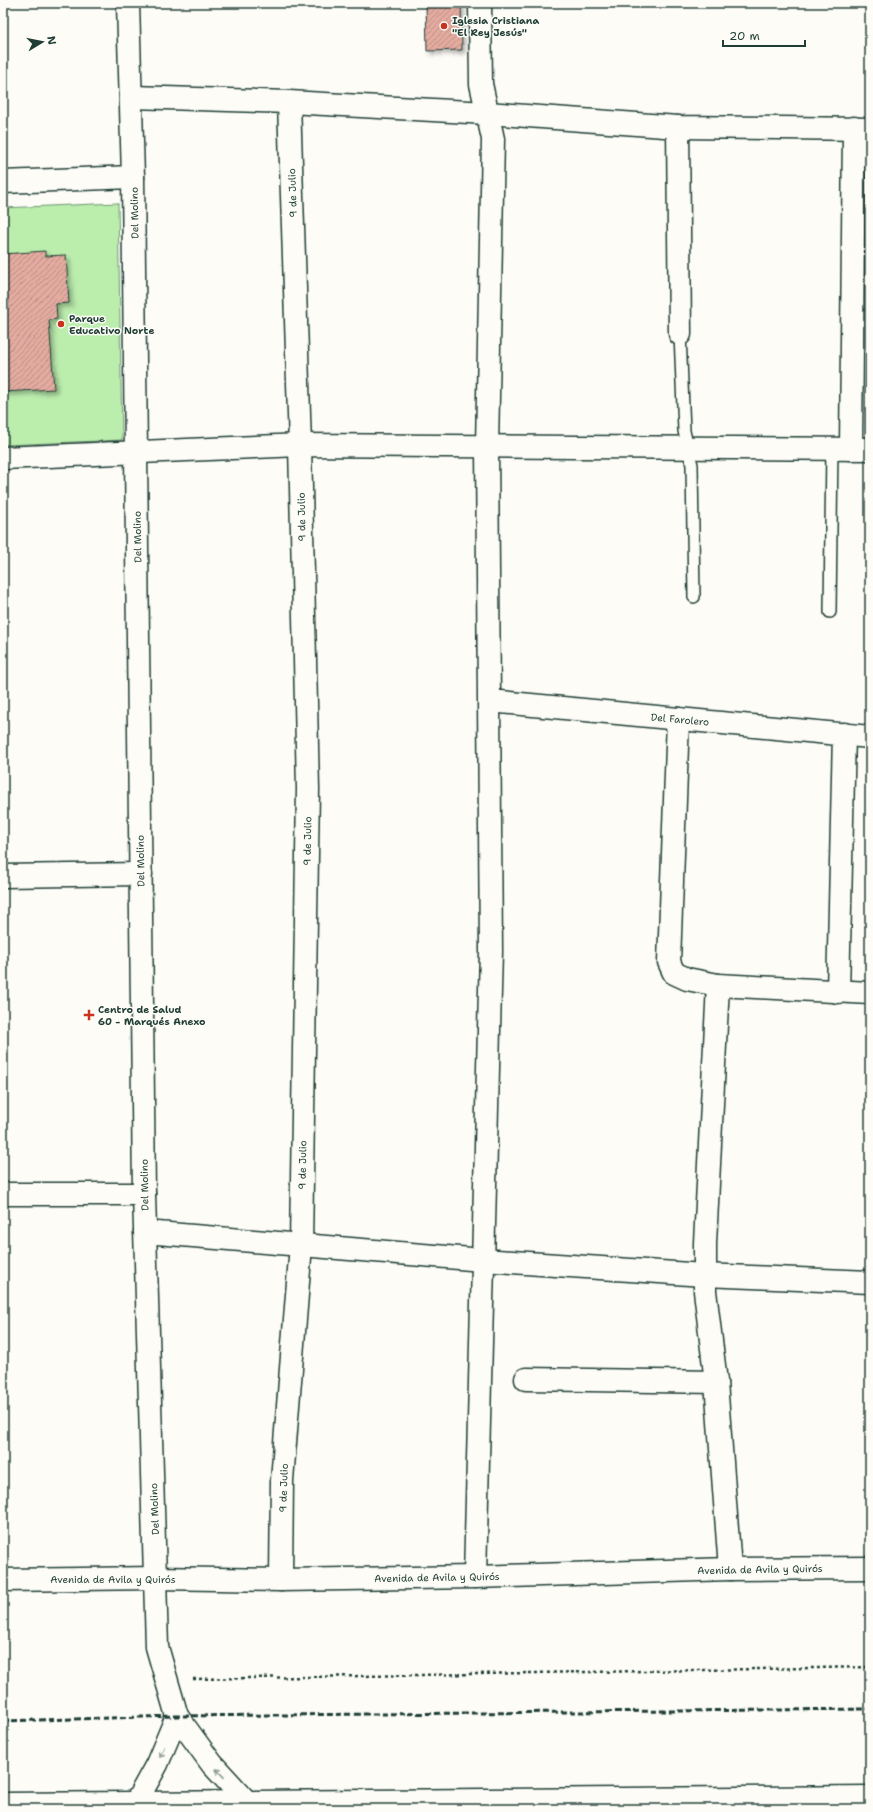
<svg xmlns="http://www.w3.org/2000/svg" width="873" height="1812" font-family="'Shantell Sans',sans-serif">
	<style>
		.green { fill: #bbedad; stroke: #6d9570 }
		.building { fill: url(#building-hatch); stroke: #1f3d34; filter: url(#shadow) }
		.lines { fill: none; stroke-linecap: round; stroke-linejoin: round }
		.lane-casing { stroke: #1f3d34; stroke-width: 14 }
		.street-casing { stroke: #1f3d34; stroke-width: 25 }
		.path { stroke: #1f3d34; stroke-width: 2.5; stroke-dasharray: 3 3; stroke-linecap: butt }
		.lane { stroke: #fdfcf7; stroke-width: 11 }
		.street { stroke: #fdfcf7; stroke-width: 22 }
		.rail { stroke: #1f3d34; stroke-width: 3; stroke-dasharray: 6 3; stroke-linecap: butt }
		.oneway { stroke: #8e9c96 }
		.poi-dot { fill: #c8321e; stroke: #fdfcf7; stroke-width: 1.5 }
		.labels { text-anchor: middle; stroke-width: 3; stroke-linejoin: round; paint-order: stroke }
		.poi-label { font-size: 10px; font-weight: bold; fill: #1f3d34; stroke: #fdfcf7; text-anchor: start }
		.street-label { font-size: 10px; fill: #1f3d34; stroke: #fdfcf7 }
	</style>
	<defs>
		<pattern id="building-hatch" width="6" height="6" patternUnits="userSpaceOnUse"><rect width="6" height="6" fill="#e4aba0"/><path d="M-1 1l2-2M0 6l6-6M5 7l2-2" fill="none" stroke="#b88c83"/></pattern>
		<filter id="shadow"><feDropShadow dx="3.5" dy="3.5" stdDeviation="2" flood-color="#0004"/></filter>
	</defs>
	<rect width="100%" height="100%" fill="#fdfcf7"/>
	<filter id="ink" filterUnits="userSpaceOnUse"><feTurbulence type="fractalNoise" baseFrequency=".025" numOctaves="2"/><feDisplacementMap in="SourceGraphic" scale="8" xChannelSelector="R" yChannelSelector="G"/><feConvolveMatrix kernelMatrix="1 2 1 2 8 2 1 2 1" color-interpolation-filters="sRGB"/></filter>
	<g filter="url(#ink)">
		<polygon class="green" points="118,203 122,440 3,445 3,208"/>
		<g class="building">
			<polygon points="426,3 461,3 462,50 427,51"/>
			<polygon points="45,251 45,256 66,255 69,303 56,304 57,319 49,320 54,389 3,392 3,254"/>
		</g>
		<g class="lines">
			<g class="lane-casing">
				<g id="lane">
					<polyline points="680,334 684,431 692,465 694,597"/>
					<polyline points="830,612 832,447"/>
				</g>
			</g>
			<g class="street-casing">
				<g id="street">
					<polyline points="128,3 133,177 144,1194 157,1647 177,1716 212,1764 246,1801"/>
					<polyline points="132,97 289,102 487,113 678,127 870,129"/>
					<polyline points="678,127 680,334"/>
					<polyline points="3,182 133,177"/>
					<polyline points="851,449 854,128"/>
					<polyline points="3,458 300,445 870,449"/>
					<polyline points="490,701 870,737"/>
					<polyline points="678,719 669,962 674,973 687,979 718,985 870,993"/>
					<polyline points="3,876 141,874"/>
					<polyline points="718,985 705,1243 705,1291 716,1382 730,1569"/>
					<polyline points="838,992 844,734"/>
					<polyline points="3,1194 144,1194"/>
					<polyline points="145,1232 483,1260 704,1275 870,1282"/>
					<polyline points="526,1379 716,1382"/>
					<polyline points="475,1577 491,951 487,447 493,139 481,84 480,3"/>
					<polyline points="3,1580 157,1578 281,1580 475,1577 730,1569 870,1568"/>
					<polyline points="281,1580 282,1480 301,1245 308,789 300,445 289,102"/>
					<polyline points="3,1804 870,1797"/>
					<polyline points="135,1804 157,1764 177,1716"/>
				</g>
			</g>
			<polyline class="path" points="193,1679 870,1667"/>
			<use href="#lane" class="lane"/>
			<use href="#street" class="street"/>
			<polyline class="rail" points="3,1721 177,1716 870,1709"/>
		</g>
		<defs><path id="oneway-shaft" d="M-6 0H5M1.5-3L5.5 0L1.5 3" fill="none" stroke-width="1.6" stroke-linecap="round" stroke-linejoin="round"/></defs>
		<g class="oneway">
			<use href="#oneway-shaft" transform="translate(162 1752) rotate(113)"/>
			<use href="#oneway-shaft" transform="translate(220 1773) rotate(-133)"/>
		</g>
	</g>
	<g class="poi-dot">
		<circle cx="444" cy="26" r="4"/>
		<circle cx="61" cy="324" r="4"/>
		<path d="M87 1009h4v4h4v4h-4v4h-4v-4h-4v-4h4z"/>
	</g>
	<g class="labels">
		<g class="poi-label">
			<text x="452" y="24">Iglesia Cristiana<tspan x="452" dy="12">"El Rey Jesús"</tspan></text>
			<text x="69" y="322">Parque<tspan x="69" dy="12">Educativo Norte</tspan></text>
			<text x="98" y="1013">Centro de Salud<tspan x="98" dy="12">60 - Marqués Anexo</tspan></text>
		</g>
		<g class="street-label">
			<text transform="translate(292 193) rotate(-92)" y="4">9 de Julio</text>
			<text transform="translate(134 213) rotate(-91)" y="4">Del Molino</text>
			<text transform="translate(301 517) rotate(-91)" y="4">9 de Julio</text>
			<text transform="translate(137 537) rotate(-91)" y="4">Del Molino</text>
			<text transform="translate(680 719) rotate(5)" y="4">Del Farolero</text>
			<text transform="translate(307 841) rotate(-89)" y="4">9 de Julio</text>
			<text transform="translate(140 861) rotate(-91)" y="4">Del Molino</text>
			<text transform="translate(302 1165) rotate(-89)" y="4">9 de Julio</text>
			<text transform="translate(144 1185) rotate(-91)" y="4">Del Molino</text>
			<text transform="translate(283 1488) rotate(-88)" y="4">9 de Julio</text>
			<text transform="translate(154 1509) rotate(-92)" y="4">Del Molino</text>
			<text transform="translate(760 1569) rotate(-1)" y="4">Avenida de Avila y Quirós</text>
			<text transform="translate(437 1577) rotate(-1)" y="4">Avenida de Avila y Quirós</text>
			<text x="113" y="1583">Avenida de Avila y Quirós</text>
		</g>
	</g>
	<rect width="873" height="1812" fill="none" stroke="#fdfcf7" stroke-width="16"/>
	<rect x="8" y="8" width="857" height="1796" fill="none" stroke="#1f3d34" stroke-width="1.5" filter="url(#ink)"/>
	<g transform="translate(42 42) rotate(80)" stroke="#fdfcf7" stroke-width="3" paint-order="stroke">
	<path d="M0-3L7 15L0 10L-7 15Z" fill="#1f3d34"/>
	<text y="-6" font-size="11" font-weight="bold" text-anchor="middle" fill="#1f3d34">N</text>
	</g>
	<path d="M723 40v6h82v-6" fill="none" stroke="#1f3d34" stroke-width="2"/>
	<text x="729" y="40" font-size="12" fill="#1f3d34" stroke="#fdfcf7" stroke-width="3" paint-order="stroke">20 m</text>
</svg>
